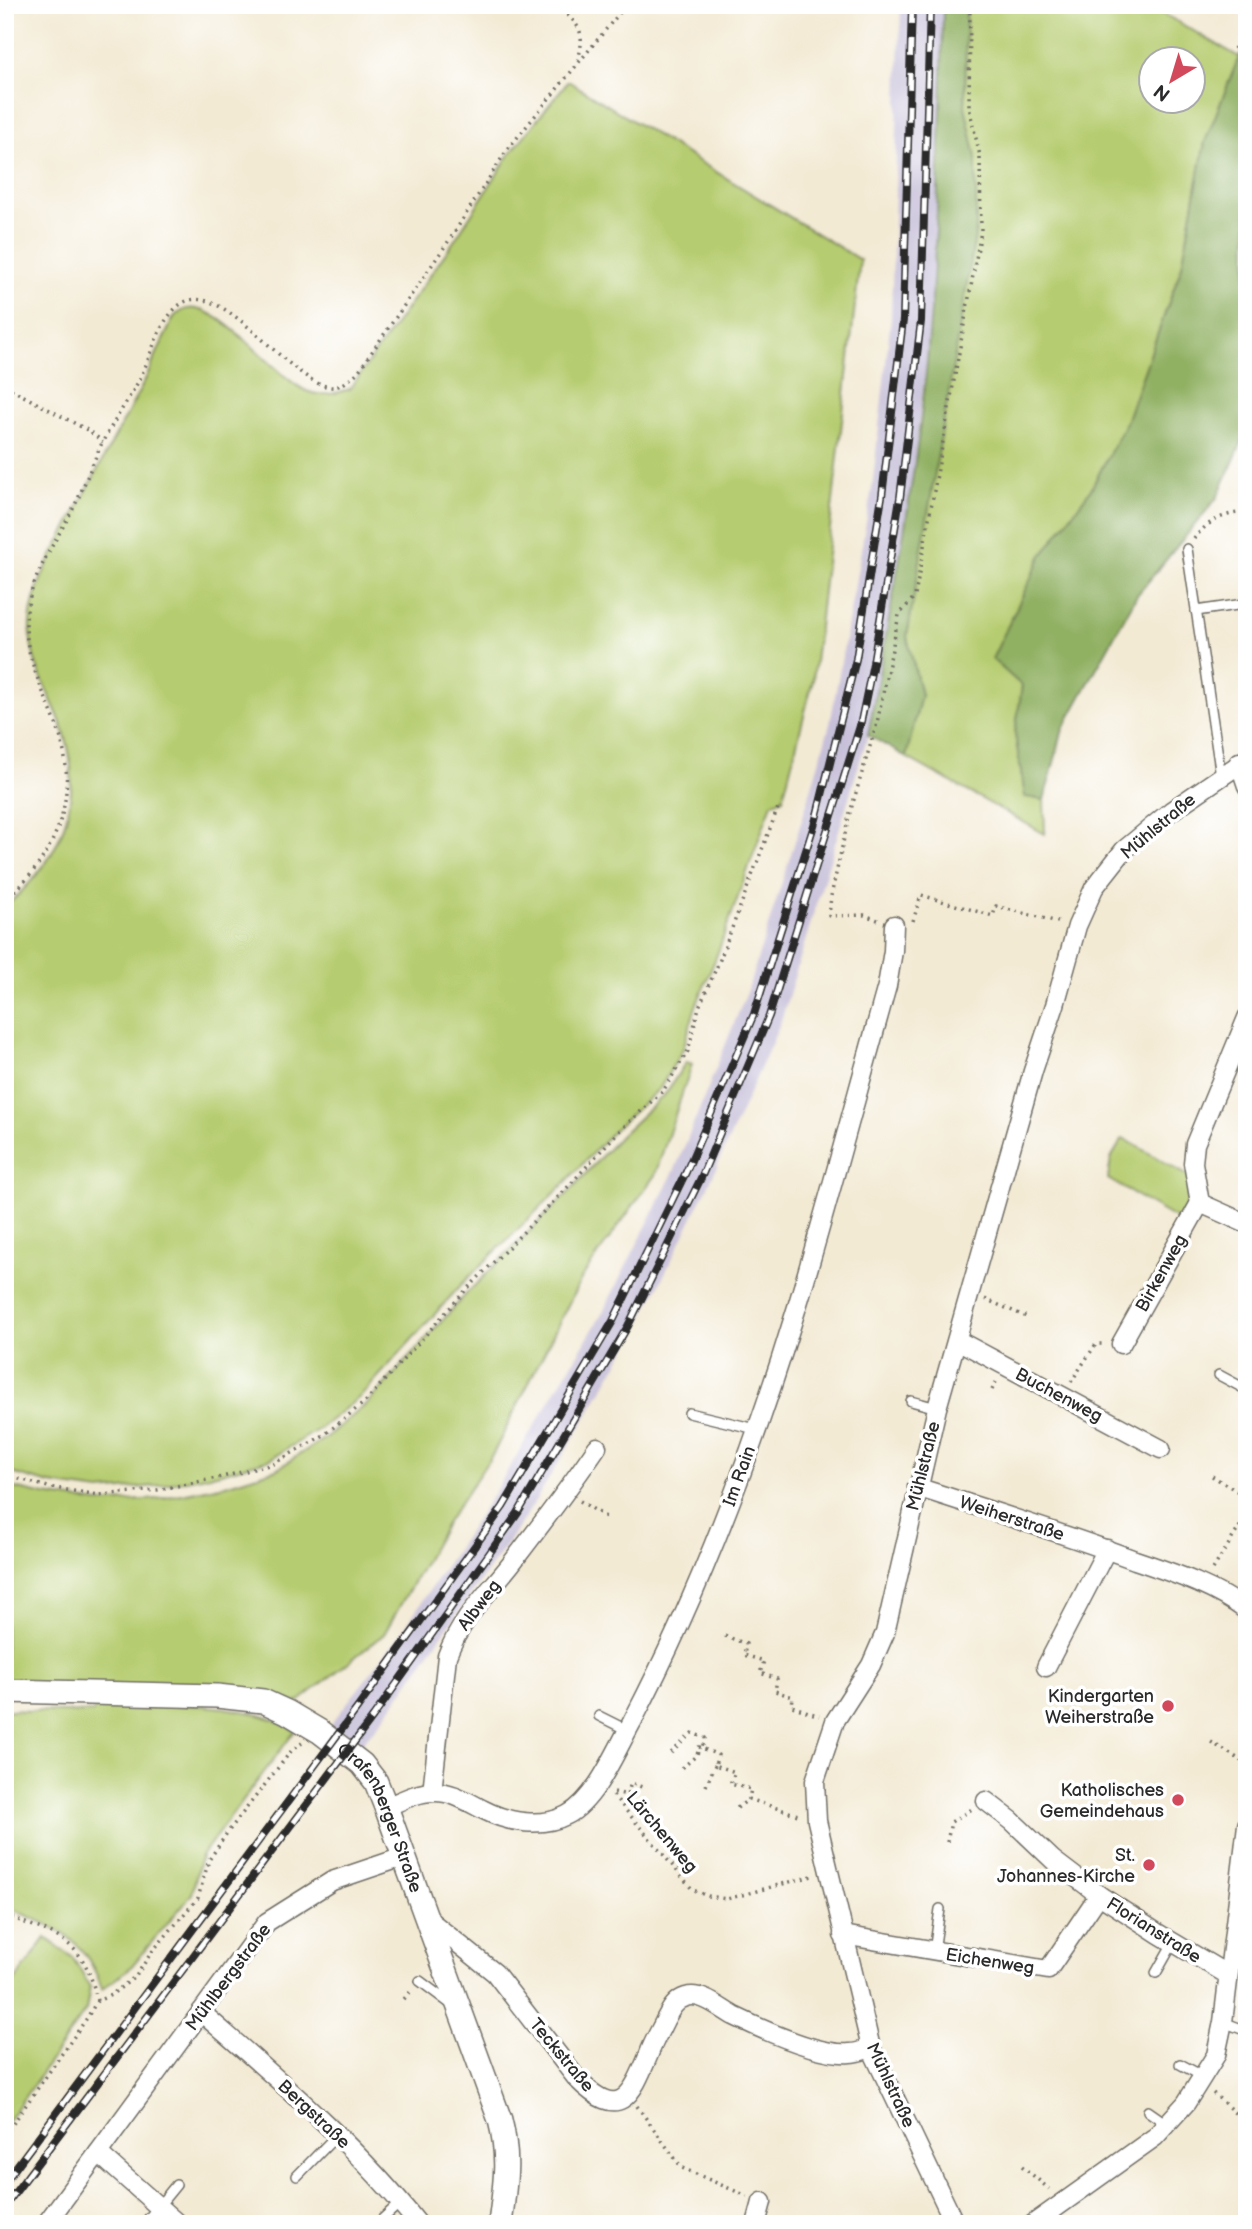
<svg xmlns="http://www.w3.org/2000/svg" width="1252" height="2229" font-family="'Balsamiq Sans',sans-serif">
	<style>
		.industrial { fill: #c7c0d9 }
		.green { fill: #b6cc70; stroke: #707c4e; stroke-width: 2; fill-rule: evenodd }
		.forest { fill: #90b062; stroke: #5e6e46; stroke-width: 2 }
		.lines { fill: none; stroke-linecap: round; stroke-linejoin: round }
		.service-casing { stroke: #716e66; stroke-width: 12 }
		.minor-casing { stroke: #716e66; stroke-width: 21 }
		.tertiary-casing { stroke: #716e66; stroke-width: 26 }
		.path { stroke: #716e66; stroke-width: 3.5; stroke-dasharray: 2 5; stroke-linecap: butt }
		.service { stroke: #fff; stroke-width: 9 }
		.minor { stroke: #fff; stroke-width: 18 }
		.tertiary { stroke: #fff; stroke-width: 23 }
		.rail-casing { stroke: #2b2b2b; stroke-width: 8 }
		.rail { stroke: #fff; stroke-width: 5; stroke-dasharray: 16; stroke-linecap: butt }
		.poi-dot { fill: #d1495b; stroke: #fff; stroke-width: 2.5 }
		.labels { text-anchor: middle; stroke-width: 7; stroke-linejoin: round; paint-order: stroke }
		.street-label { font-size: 18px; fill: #2b2b2b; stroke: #fff }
		.poi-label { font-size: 18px; fill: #2b2b2b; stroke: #fff; text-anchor: end }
	</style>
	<rect width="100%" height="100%" fill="#fff"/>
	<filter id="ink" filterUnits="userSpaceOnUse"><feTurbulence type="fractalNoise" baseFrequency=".0143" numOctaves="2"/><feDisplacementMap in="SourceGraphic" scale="14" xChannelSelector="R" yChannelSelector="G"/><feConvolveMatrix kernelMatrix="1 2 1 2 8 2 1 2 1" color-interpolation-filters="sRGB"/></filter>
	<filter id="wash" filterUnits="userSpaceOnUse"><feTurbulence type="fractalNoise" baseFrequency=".00686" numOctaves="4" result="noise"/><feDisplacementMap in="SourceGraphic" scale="28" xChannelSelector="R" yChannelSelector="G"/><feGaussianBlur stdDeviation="1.57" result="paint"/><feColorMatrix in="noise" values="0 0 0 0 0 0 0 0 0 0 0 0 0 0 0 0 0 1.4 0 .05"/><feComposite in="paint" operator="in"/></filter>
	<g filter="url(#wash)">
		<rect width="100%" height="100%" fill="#f3ead4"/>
		<polygon class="industrial" points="901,5 943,5 938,199 926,363 909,501 868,735 780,1024 710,1182 636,1332 584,1421 526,1516 381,1722 359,1747 330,1725 397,1639 494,1493 602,1314 676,1167 748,989 805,810 830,724 872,489 891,317"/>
		<g class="green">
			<path d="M 966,5 L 1148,5 L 1239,57 L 1205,142 L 1182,266 L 1126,422 L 1091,489 L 1041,557 L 1015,734 L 1025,796 L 1044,800 L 1045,834 L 906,757 L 921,695 L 907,637 L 976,158 L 965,107 ZM 1150,60 L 1192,60 L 1192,102 L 1150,102 Z"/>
			<path d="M 568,81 L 860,260 L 813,680 L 783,798 L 772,803 L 715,960 L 696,1006 L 683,1049 L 660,1088 L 615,1129 L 562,1186 L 461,1285 L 361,1396 L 319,1429 L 270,1459 L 221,1473 L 156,1486 L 100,1491 L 50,1484 L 5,1471 L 5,908 C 22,891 42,872 53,851 C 76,809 77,761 59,718 C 46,687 28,657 30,622 C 33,583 57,548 74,515 C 96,472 119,430 141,388 C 151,369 158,349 168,330 C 170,326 172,319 175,316 C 177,313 181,312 184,310 C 217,296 276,380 309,392 C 323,397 337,393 350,389 L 454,241 L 510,154 Z"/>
			<polygon points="686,1062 692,1064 655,1175 582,1277 494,1452 446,1524 384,1634 297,1703 271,1694 5,1683 5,1486 45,1495 99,1503 158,1499 225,1485 277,1469 325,1438 368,1403 468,1292 569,1192 621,1135 666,1093"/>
			<polygon points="1123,1138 1190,1177 1187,1205 1178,1220 1108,1179 1111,1158"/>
			<path d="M 99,1703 C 155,1705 250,1699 295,1731 L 201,1856 L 192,1894 L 130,1968 L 102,1989 C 84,1934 54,1928 5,1906 L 5,1710 L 92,1713 Z"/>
			<polygon points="46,1938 73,1958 90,1987 86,2010 5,2125 5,1994"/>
		</g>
		<g class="forest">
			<path d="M 943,5 L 966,5 L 965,107 L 976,158 L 976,230 L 907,637 L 921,695 L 906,757 L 868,735 C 890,611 915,487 927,362 C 937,243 942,124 943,5 Z"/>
			<polygon points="1247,44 1247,431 1217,498 1137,595 1063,729 1044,800 1025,797 1015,734 1022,686 992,659 1041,557 1091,489 1126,422 1182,266 1205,142 1239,57"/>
		</g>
	</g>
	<g filter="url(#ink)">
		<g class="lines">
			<g class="service-casing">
				<g id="service">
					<polyline points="1187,549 1221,776"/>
					<polyline points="1196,611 1244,604"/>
					<polyline points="1219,1375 1247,1390"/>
					<polyline points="911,1401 937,1408"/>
					<polyline points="689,1413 756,1429"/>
					<polyline points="599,1716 627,1730"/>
					<polyline points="934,1952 940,1909"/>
					<polyline points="1156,1973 1173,1943"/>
					<polyline points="420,1981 452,2005"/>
					<polyline points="1223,2022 1247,2031"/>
					<polyline points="1180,2064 1204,2077"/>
					<polyline points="1148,2111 1168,2125"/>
					<polyline points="297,2176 338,2134"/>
					<polyline points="144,2224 176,2185"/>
					<polyline points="377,2224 401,2202"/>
				</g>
			</g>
			<g class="minor-casing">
				<g id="minor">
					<polyline points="1239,762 1247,786"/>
					<polyline points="1247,1018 1195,1144 1193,1163 1200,1203 1247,1224"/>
					<polyline points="957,1340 1161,1449"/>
					<polyline points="1121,1344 1200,1203"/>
					<path d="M 917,1487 C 990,1511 1063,1533 1135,1560 C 1173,1573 1214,1586 1247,1611"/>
					<polyline points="1046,1667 1107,1549"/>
					<path d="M 432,1792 L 447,1656 C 460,1620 488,1593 511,1564 C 541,1525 570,1487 597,1447"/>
					<polyline points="986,1801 1012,1821 1053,1860 1099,1895 1159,1934 1228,1975"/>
					<path d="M 386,1807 C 401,1801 417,1792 433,1792 C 452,1791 468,1802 484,1810 C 509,1823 542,1828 567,1815 C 596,1800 617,1749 632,1722 C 701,1590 754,1449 797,1307 C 829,1200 857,1093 887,986 L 893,951 L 894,925"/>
					<path d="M 429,1920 L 495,1973 L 577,2079 C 620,2122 631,2097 649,2054 C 653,2042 660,2031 665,2020 C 670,2011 675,2000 686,1997 C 702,1992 721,2009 734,2016 C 763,2030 819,2056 850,2053 C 857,2053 864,2050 871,2048"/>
					<polyline points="843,1935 1048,1970 1099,1895"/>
					<path d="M 201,2012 C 277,2079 355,2144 418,2224"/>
					<polyline points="48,2221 98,2153"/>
					<polyline points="178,2224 98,2153 267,1922 332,1881 403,1857"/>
					<polyline points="756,2224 762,2202"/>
					<polyline points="955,2224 871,2048 817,1821 815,1781 835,1721 871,1665 885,1633 937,1408 1033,1071 1055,1005 1077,926 1094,888 1124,850 1171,811 1247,759"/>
					<polyline points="1033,2224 1155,2137 1186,2103 1216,2055 1223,2022 1247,1825"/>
				</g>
			</g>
			<g class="tertiary-casing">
				<g id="tertiary">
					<path id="s1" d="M 5,1691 L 217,1696 L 263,1701 L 287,1712 L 319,1731 L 362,1764 L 376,1782 L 386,1807 L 500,2120 C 510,2159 505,2184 500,2224"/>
				</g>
			</g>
			<g class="path">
				<path d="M 557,5 C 579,26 586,29 578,60"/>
				<polyline points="1234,49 1247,27"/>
				<polyline points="5,386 89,431 103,442"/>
				<path d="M 1194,539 C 1207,521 1225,513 1247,512"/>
				<path d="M 5,901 C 60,852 82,791 55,721 C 43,690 26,659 26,625 C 26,583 54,544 73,509 C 84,487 92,463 103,441 C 114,421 127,402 138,382 C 150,360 156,330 173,311 C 215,262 287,384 331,387 C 341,388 350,379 358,372 L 450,239 L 507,150 L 626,5"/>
				<polyline points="878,920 864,915 829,916 831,896 849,816 877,723 899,615 915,596 981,231 980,156 969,107 970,5"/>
				<polyline points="913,921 921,895 993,916 996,906 1058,922"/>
				<polyline points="985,1299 1027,1317"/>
				<polyline points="1071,1382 1096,1344 1105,1344"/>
				<polyline points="992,1390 997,1380"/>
				<polyline points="5,1475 48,1487 99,1495 157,1490 222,1477 273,1464 324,1435 366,1401 466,1290 566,1189 618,1132 663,1091 688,1051 699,1007 719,962 779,805"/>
				<polyline points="1212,1476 1247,1497"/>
				<polyline points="580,1501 609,1519"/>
				<polyline points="1213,1569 1247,1515"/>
				<polyline points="725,1636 746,1644 744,1655 764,1661 760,1673 777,1679 775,1691 793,1697 792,1706 819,1716"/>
				<polyline points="1211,1742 1247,1764"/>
				<polyline points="671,1753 692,1733 705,1738 702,1748 718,1755 715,1765 735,1772 730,1784 751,1789 749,1799 798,1815"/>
				<polyline points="682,1768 697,1755 699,1747 703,1748"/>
				<polyline points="706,1786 715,1765"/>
				<polyline points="614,1792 627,1795 631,1783 642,1787"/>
				<polyline points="613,1795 693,1890 708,1896 727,1899 812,1876"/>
				<polyline points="737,1808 749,1799"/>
				<polyline points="947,1842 951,1822 972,1809"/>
				<path d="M 5,1915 C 57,1936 85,1938 97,2001"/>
				<polyline points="404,1999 412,1990"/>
				<polyline points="1213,2093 1247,2124"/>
				<polyline points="637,2106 682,2168 747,2196"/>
				<polyline points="5,2135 87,2018 97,2001 111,1995 136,1976 151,1953 198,1898 209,1860 227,1833 292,1750 302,1743"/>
				<polyline points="1022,2166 1049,2189"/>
			</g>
			<use href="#service" class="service"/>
			<use href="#minor" class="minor"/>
			<use href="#tertiary" class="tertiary"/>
			<g class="rail-casing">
				<g id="rail">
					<polyline points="5,2182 356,1710 503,1507 613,1321 686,1172 754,1014 816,819 856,659 882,496 903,320 912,5"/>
					<polyline points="5,2206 373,1717 518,1513 628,1326 701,1178 769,1016 860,726 873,663 900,498 921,321 930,5"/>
				</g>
			</g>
			<use href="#rail" class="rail"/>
		</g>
	</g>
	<g class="poi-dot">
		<circle cx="1168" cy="1706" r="7"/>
		<circle cx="1178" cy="1800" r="7"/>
		<circle cx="1149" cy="1865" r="7"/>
	</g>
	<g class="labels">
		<g class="street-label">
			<text transform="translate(1158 826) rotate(-40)" y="6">Mühlstraße</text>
			<text transform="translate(1161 1273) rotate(-61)" y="6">Birkenweg</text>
			<text transform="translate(1059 1395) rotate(28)" y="6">Buchenweg</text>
			<text transform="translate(923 1466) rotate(-76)" y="6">Mühlstraße</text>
			<text transform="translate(739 1476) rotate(-70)" y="6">Im Rain</text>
			<text transform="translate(1012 1518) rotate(18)" y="6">Weiherstraße</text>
			<text transform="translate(479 1605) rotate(-53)" y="6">Albweg</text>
			<text dy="6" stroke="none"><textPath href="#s1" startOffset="432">Grafenberger Straße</textPath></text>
			<text transform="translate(662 1832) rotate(50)" y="6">Lärchenweg</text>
			<text transform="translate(1154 1930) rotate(32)" y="6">Florianstraße</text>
			<text transform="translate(990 1961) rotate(9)" y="6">Eichenweg</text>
			<text transform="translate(228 1977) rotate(-53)" y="6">Mühlbergstraße</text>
			<text transform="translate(562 2055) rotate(50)" y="6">Teckstraße</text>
			<text transform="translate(891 2085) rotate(65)" y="6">Mühlstraße</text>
			<text transform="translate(314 2114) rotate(43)" y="6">Bergstraße</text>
		</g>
		<g class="poi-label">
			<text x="1154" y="1702">Kindergarten<tspan x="1154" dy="21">Weiherstraße</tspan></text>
			<text x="1164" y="1796">Katholisches<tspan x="1164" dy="21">Gemeindehaus</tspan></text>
			<text x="1135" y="1861">St.<tspan x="1135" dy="21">Johannes-Kirche</tspan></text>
		</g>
	</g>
	<rect width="1252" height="2229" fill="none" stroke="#fff" stroke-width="28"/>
	<g transform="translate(1172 80) rotate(218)"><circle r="33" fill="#ffffff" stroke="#aaaaaa" stroke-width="2"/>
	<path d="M0-5L12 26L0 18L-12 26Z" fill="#d1495b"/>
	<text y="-10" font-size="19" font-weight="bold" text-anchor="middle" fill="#2b2b2b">N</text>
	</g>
</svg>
